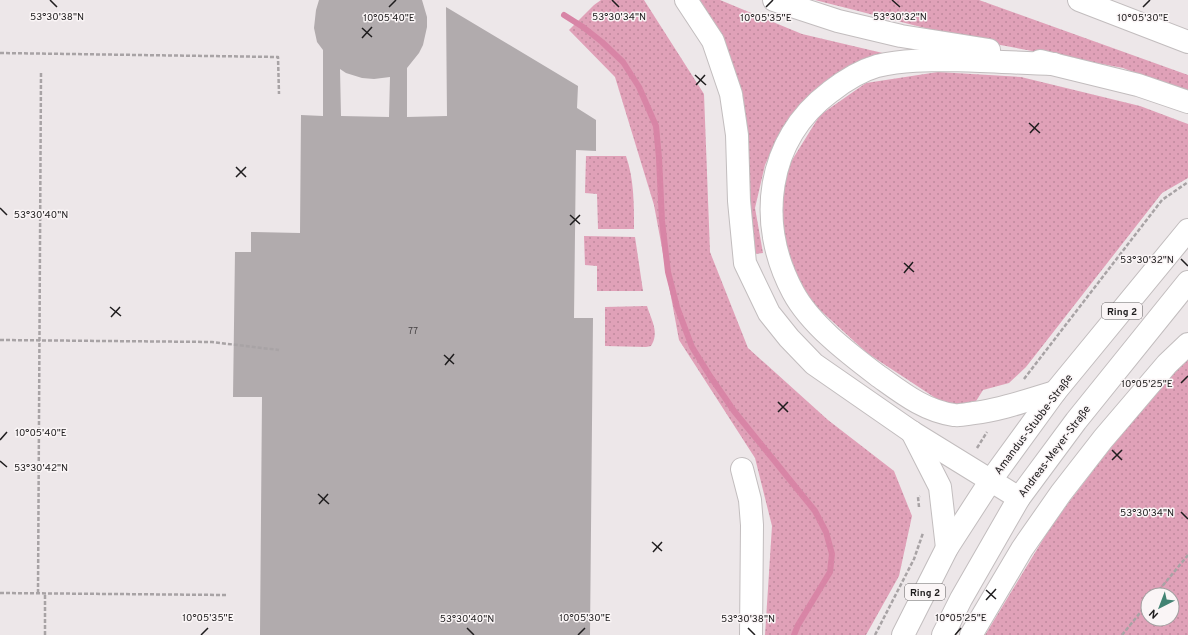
<svg xmlns="http://www.w3.org/2000/svg" width="1188" height="635" font-family="Overpass,sans-serif">
	<style>
		.grass { fill: url(#grass-dots); fill-rule: evenodd }
		.lines { fill: none; stroke-linecap: round; stroke-linejoin: round }
		.stream { stroke: #d885a6; stroke-width: 6 }
		.building { fill: #b1abad; fill-rule: evenodd }
		.minor-casing { stroke: #c2bdbe; stroke-width: 24 }
		.major-casing { stroke: #c2bdbe; stroke-width: 24 }
		.highway-casing { stroke: #c2bdbe; stroke-width: 24 }
		.path { stroke: #a8a3a5; stroke-width: 2.5; stroke-dasharray: 4 2; stroke-linecap: butt }
		.minor { stroke: #fff; stroke-width: 22 }
		.major { stroke: #fff; stroke-width: 22 }
		.highway { stroke: #fff; stroke-width: 22 }
		.ticks { fill: none; stroke: #1f1d1e; stroke-width: 1.5 }
		.labels { text-anchor: middle; stroke-width: 3; stroke-linejoin: round; paint-order: stroke }
		.number-label { font-size: 9px; fill: #444042 }
		.shield { fill: #faf5f6; stroke: #615e5f; stroke-width: 1 }
		.shield-label { font-size: 10px; font-weight: bold; fill: #1f1d1e }
		.street-label { font-size: 11px; fill: #1f1d1e; stroke: #faf5f6 }
		.ticks-label { font-size: 10px; text-anchor: middle; fill: #1f1d1e; stroke: #faf5f6; stroke-width: 3; stroke-linejoin: round; paint-order: stroke }
	</style>
	<defs>
		<pattern id="grass-dots" width="8" height="8" patternUnits="userSpaceOnUse"><rect width="8" height="8" fill="#e0a1b8"/><path d="M2 2h.1M6 6h.1" fill="none" stroke="#c08a9e" stroke-width="1.8" stroke-linecap="round"/></pattern>
	</defs>
	<rect width="100%" height="100%" fill="#ede7e9"/>
	<g class="grass">
		<polygon points="601,0 644,0 704,94 710,252 748,348 828,420 894,471 912,516 899,576 866,635 765,635 772,526 755,458 679,340 654,205 615,77 569,30 594,5"/>
		<polygon points="694,0 720,0 802,34 887,54 804,104 779,134 765,165 755,208 763,253 755,254 744,135"/>
		<polygon points="815,0 979,0 1188,75 1188,94 1123,68 968,39"/>
		<polygon points="938,72 1021,77 1140,106 1188,124 1188,178 1162,193 1026,367 1009,383 983,390 973,406 943,403 867,353 807,298 788,260 778,227 784,173 820,115 866,83"/>
		<path d="M 586,156 L 626,156 C 634,179 634,204 634,229 L 598,229 L 597,194 L 585,193 Z"/>
		<polygon points="584,236 635,237 643,291 597,291 597,266 585,265"/>
		<path d="M 647,306 C 651,319 660,333 651,346 L 646,347 L 605,346 L 605,307 Z"/>
		<path d="M 1188,357 L 1188,635 L 985,635 L 1053,523 L 1105,455 L 1160,386 ZM 1148,595 L 1172,595 L 1172,619 L 1148,619 Z"/>
	</g>
	<g class="lines">
		<polyline class="stream" points="564,15 583,27 602,42 623,62 639,87 656,126 659,158 662,221 668,272 677,307 692,347 710,376 734,411 815,511 826,532 832,554 830,572 798,625 794,635"/>
	</g>
	<path class="building" d="M 319,0 L 422,0 L 427,17 L 427,27 L 423,45 L 419,53 L 407,68 L 407,117 L 447,116 L 446,7 L 578,86 L 577,108 L 596,120 L 596,151 L 576,150 L 574,318 L 593,318 L 590,635 L 260,635 L 262,397 L 233,397 L 235,252 L 251,252 L 251,232 L 300,233 L 301,115 L 323,116 L 323,50 L 317,42 L 314,28 L 316,10 ZM 340,69 L 346,73 L 362,78 L 374,79 L 390,77 L 389,117 L 341,116 Z"/>
	<g class="lines">
		<g class="minor-casing">
			<polyline id="minor" points="742,469 750,500 752,525 751,635"/>
		</g>
		<g class="major-casing">
			<g id="major">
				<polyline points="903,635 947,548 991,480 1055,392 1188,230"/>
				<polyline points="943,635 961,599 1019,498 1076,421 1188,282"/>
			</g>
		</g>
		<g class="highway-casing">
			<g id="highway">
				<polyline points="686,0 713,41 731,94 737,135 739,201 745,263 769,313 789,338 814,364 912,432 1019,498"/>
				<polyline points="774,0 838,21 901,36 989,50"/>
				<polyline points="1079,0 1188,42"/>
				<polyline points="1040,61 1138,85 1188,102"/>
				<path d="M 1054,64 C 1020,63 987,61 954,60 C 928,60 903,60 877,66 C 860,71 844,81 830,92 C 766,140 756,223 793,292 C 810,324 848,353 877,375 C 901,392 924,411 954,415 C 960,416 967,414 974,413 C 1001,410 1028,400 1055,392"/>
				<polyline points="912,432 940,487 947,548"/>
				<polyline points="971,635 1022,549 1061,493 1103,439 1167,364 1188,344"/>
			</g>
		</g>
		<g class="path">
			<polyline points="0,53 278,57 279,94"/>
			<polyline points="0,340 212,342 279,350"/>
			<polyline points="1024,379 1162,200 1188,182"/>
			<polyline points="977,448 987,432"/>
			<polyline points="919,507 918,497 920,496"/>
			<polyline points="0,593 226,595"/>
			<polyline points="38,593 41,72"/>
			<polyline points="1155,595 1188,555"/>
			<polyline points="45,635 45,594"/>
			<polyline points="875,635 914,559 923,533"/>
			<polyline points="1122,635 1148,603"/>
		</g>
		<use href="#minor" class="minor"/>
		<use href="#major" class="major"/>
		<use href="#highway" class="highway"/>
	</g>
	<path class="ticks" d="M 50,0 L 57,7M 612,0 L 619,7M 892,0 L 900,7M 389,7 L 396,0M 766,7 L 773,0M 1143,7 L 1150,0M 362,28 L 372,37M 362,38 L 372,27M 695,75 L 706,85M 696,85 L 705,75M 1029,123 L 1040,133M 1030,133 L 1039,123M 236,167 L 246,177M 236,177 L 246,167M 0,208 L 7,215M 570,215 L 580,224M 570,225 L 580,215M 1181,259 L 1188,266M 904,263 L 914,272M 904,273 L 913,262M 110,307 L 121,316M 111,317 L 120,307M 444,355 L 454,364M 445,365 L 454,354M 1181,383 L 1188,376M 778,402 L 788,412M 778,412 L 788,402M 0,440 L 7,432M 1112,450 L 1122,460M 1112,460 L 1122,450M 0,461 L 7,467M 318,494 L 329,504M 319,504 L 328,494M 1181,512 L 1188,519M 652,542 L 662,551M 653,552 L 662,542M 986,590 L 996,599M 986,600 L 996,589M 467,628 L 474,635M 748,628 L 755,635M 201,635 L 208,628M 578,635 L 585,628M 955,635 L 961,628"/>
	<g class="labels">
		<g class="number-label">
			<text x="413" y="334">77</text>
		</g>
		<g class="shield">
			<rect x="1102" y="303" width="40" height="16" rx="3"/>
			<rect x="905" y="584" width="40" height="16" rx="3"/>
		</g>
		<g class="shield-label">
			<text x="1122" y="315">Ring 2</text>
			<text x="925" y="596">Ring 2</text>
		</g>
		<g class="street-label">
			<text transform="translate(1033 424) rotate(-53)" y="4">Amandus-Stubbe-Straße</text>
			<text transform="translate(1054 451) rotate(-53)" y="4">Andreas-Meyer-Straße</text>
		</g>
	</g>
	<g class="ticks-label">
		<text x="900" y="20">53°30'32"N</text>
		<text x="57" y="20">53°30'38"N</text>
		<text x="619" y="20">53°30'34"N</text>
		<text x="389" y="21">10°05'40"E</text>
		<text x="766" y="21">10°05'35"E</text>
		<text x="1143" y="21">10°05'30"E</text>
		<text x="41" y="218">53°30'40"N</text>
		<text x="1147" y="263">53°30'32"N</text>
		<text x="1147" y="387">10°05'25"E</text>
		<text x="41" y="436">10°05'40"E</text>
		<text x="41" y="471">53°30'42"N</text>
		<text x="1147" y="516">53°30'34"N</text>
		<text x="208" y="621">10°05'35"E</text>
		<text x="585" y="621">10°05'30"E</text>
		<text x="961" y="621">10°05'25"E</text>
		<text x="467" y="622">53°30'40"N</text>
		<text x="748" y="622">53°30'38"N</text>
	</g>
	<g transform="translate(1160 607) rotate(222)"><circle r="19" fill="#faf5f6" stroke="#a29fa0"/>
	<path d="M0-3L7 15L0 10L-7 15Z" fill="#428373"/>
	<text y="-6" font-size="11" font-weight="bold" text-anchor="middle" fill="#1f1d1e">N</text>
	</g>
</svg>
